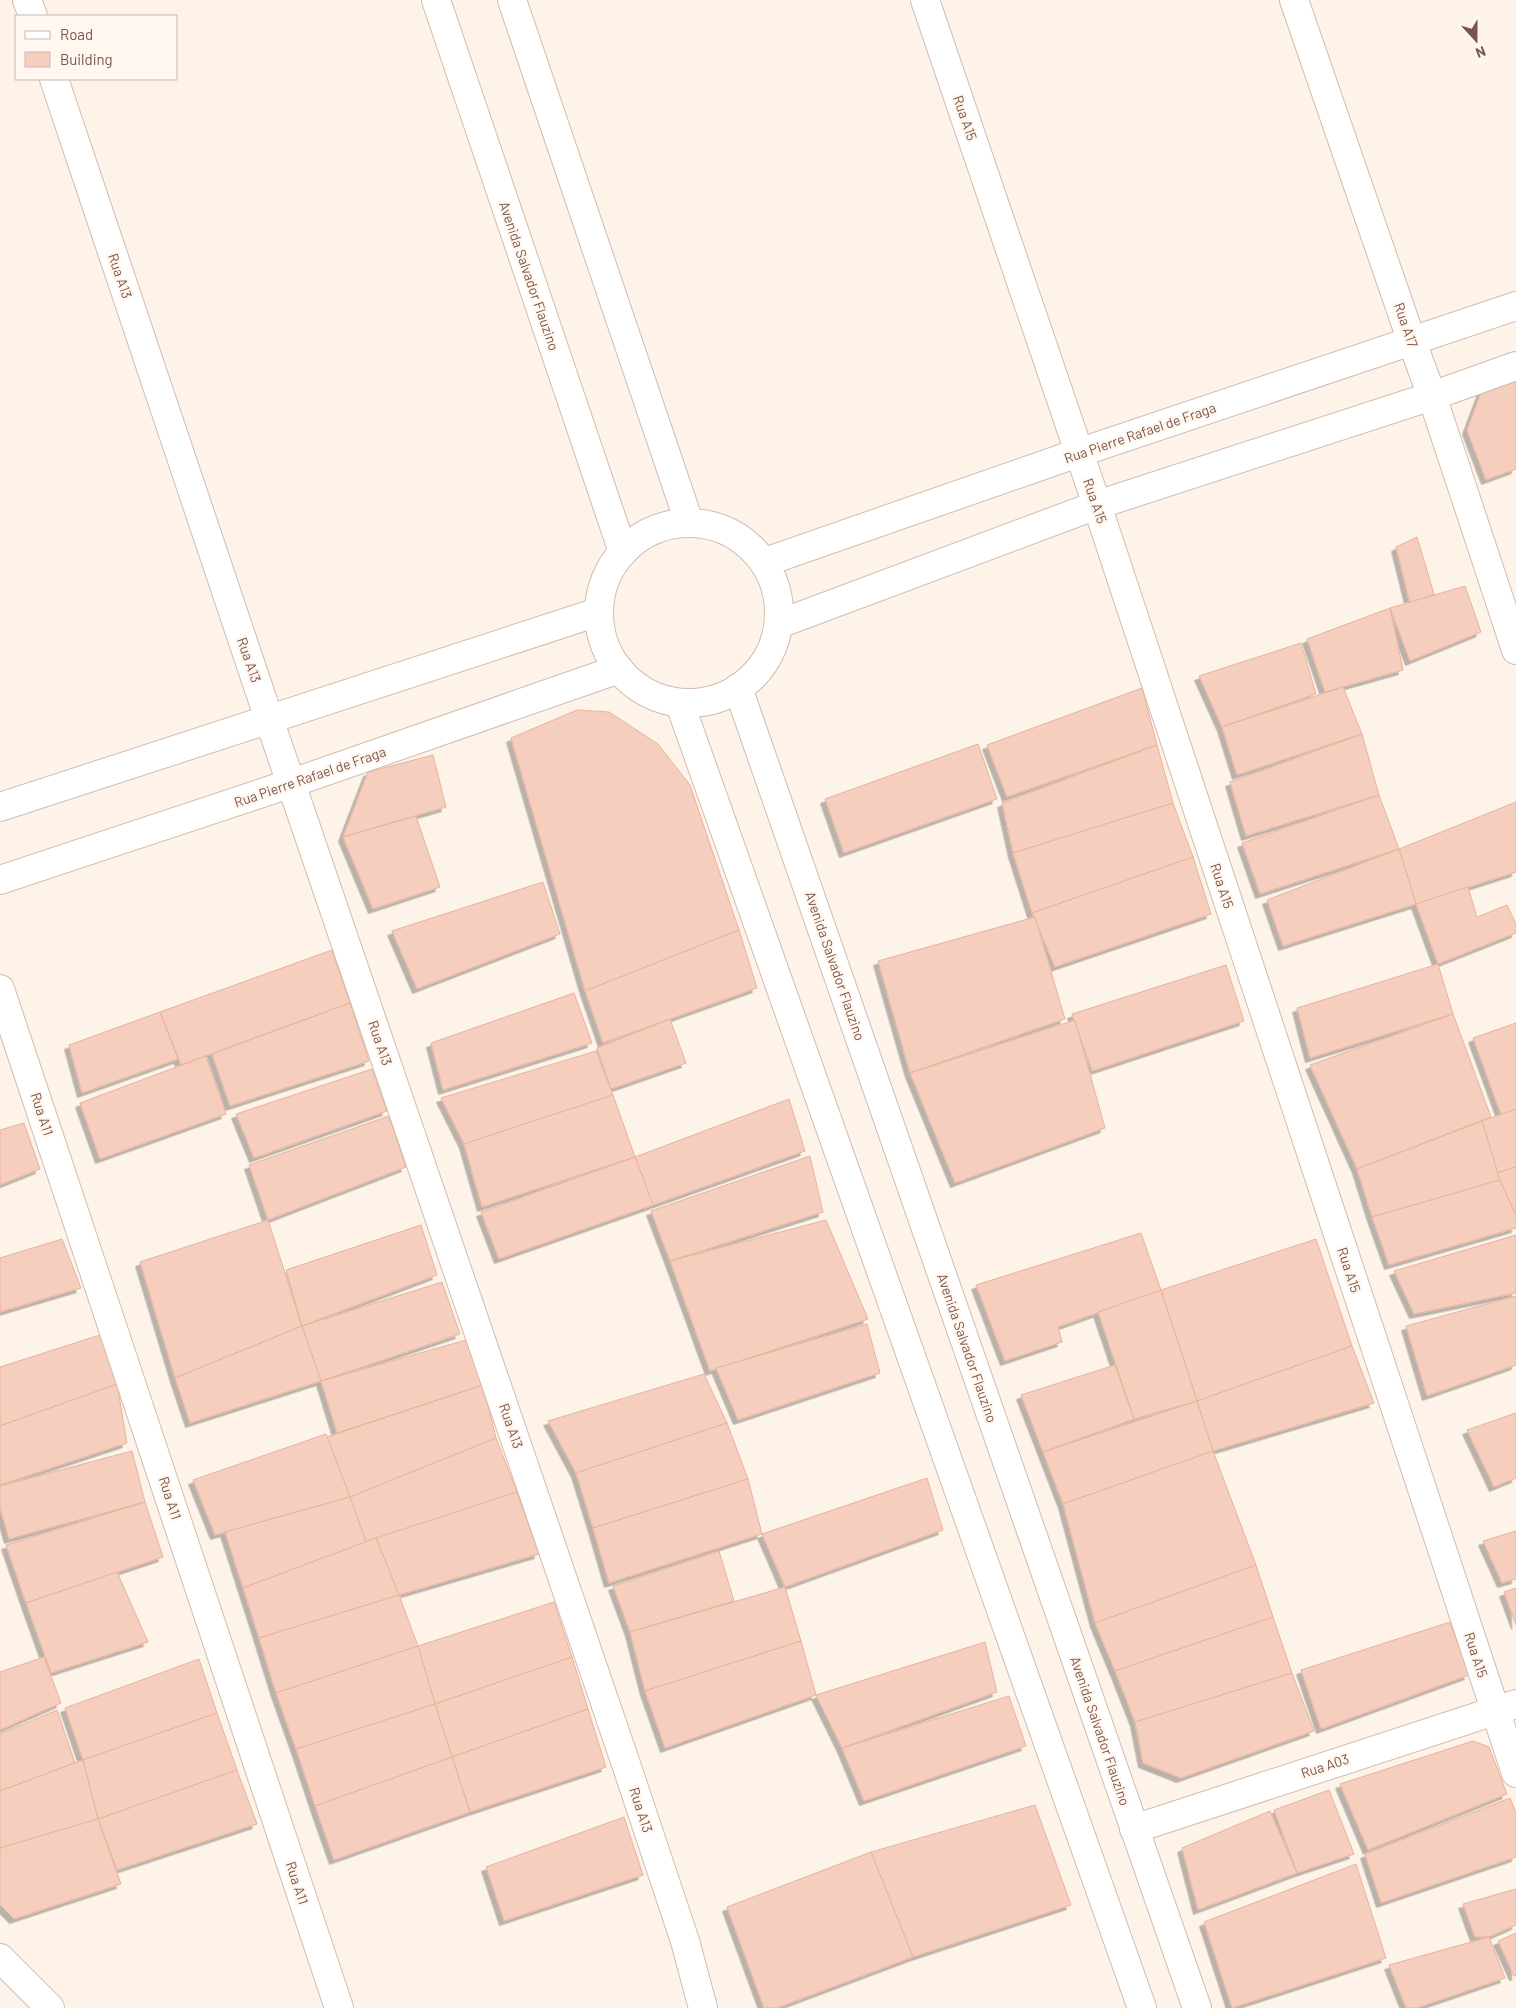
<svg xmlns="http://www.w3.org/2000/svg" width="1516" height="2008" font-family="Barlow,sans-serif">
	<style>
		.building { fill: #f5cebe; stroke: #e8b29d; filter: url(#shadow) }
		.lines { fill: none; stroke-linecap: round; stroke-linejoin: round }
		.minor-casing { stroke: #d3bbaf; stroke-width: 30 }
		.tertiary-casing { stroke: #d3bbaf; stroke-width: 30 }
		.minor { stroke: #fff; stroke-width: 28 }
		.tertiary { stroke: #fff; stroke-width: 28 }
		.labels { text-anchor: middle; stroke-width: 5; stroke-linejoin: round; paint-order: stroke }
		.street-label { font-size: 14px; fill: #7a564a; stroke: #fff7f0 }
	</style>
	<defs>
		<filter id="shadow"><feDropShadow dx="-4.5" dy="4.5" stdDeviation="0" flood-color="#0004"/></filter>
	</defs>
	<rect width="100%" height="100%" fill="#fef3e8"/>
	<g class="building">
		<polygon points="1516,379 1516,469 1486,480 1467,430 1482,390"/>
		<polygon points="1417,537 1434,594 1410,604 1396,547"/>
		<polygon points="1465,586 1481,632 1410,661 1390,608"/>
		<polygon points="1390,608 1403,670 1325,692 1307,639"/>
		<polygon points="1301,643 1316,694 1222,727 1199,676"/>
		<polygon points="1343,687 1362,734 1237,775 1222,727"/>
		<polygon points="1142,688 1157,745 1007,797 987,745"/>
		<polygon points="577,710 609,712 658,744 690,785 739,930 585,991 511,738"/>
		<polygon points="1362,734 1379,795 1246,836 1230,782"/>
		<polygon points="978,744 997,799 844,853 825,799"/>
		<polygon points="1157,745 1173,803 1013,853 1002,803"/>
		<polygon points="433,755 446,807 343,837 368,772"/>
		<polygon points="1379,795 1399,849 1260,894 1242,843"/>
		<polygon points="1516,802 1516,872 1416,904 1399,849"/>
		<polygon points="1173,803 1193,857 1032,913 1013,853"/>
		<polygon points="416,816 440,887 373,909 343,837"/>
		<polygon points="1399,849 1416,904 1283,946 1267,900"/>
		<polygon points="1193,857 1211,914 1055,967 1032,913"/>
		<polygon points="543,882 560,934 417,989 392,931"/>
		<polygon points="1468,887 1477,917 1507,905 1516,924 1516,933 1438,964 1416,904"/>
		<polygon points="1035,917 1065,1019 910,1073 878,961"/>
		<polygon points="739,930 757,988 603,1043 585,991"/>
		<polygon points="332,950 350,1003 181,1065 160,1012"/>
		<polygon points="1438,964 1453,1014 1310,1058 1297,1008"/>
		<polygon points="1226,965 1244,1021 1092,1071 1072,1014"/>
		<polygon points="574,993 592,1043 443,1090 431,1043"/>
		<polygon points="350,1003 369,1061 230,1106 212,1054"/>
		<polygon points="160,1012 178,1059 82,1093 69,1045"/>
		<polygon points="1453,1014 1491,1117 1357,1169 1310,1065"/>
		<polygon points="670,1019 686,1063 611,1089 597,1048"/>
		<polygon points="1075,1020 1105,1128 955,1183 910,1073"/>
		<polygon points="1516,1023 1516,1111 1502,1117 1473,1038"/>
		<polygon points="596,1051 613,1095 464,1144 441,1098"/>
		<polygon points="206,1056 226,1114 100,1159 80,1103"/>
		<polygon points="372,1069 387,1111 254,1158 236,1114"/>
		<polygon points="613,1095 635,1157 482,1207 464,1144"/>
		<polygon points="789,1099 805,1151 653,1205 635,1157"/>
		<polygon points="1516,1109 1516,1167 1497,1173 1482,1121"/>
		<polygon points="389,1116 406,1167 268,1220 249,1165"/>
		<polygon points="1482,1121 1500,1180 1372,1217 1357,1169"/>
		<polygon points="24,1123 40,1169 0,1185 0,1130"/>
		<polygon points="810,1156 823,1212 670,1261 651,1211"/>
		<polygon points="635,1157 653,1205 499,1259 481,1212"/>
		<polygon points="1516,1167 1516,1216 1497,1173"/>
		<polygon points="1500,1180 1516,1216 1516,1228 1389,1265 1372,1217"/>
		<polygon points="268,1220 302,1326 175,1378 140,1262"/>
		<polygon points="826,1220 868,1319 710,1371 670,1261"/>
		<polygon points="421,1225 437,1275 302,1326 286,1270"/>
		<polygon points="1141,1233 1161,1290 1058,1327 1062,1342 1005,1361 976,1285"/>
		<polygon points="1516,1235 1516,1293 1414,1314 1394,1271"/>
		<polygon points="62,1239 81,1288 0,1312 0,1258"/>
		<polygon points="1316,1239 1352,1346 1197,1401 1161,1290"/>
		<polygon points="442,1282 460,1334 321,1381 302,1326"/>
		<polygon points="1161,1290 1197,1401 1134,1419 1098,1312"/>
		<polygon points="1516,1296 1516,1365 1427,1396 1406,1326"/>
		<polygon points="867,1324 880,1373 738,1420 716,1368"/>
		<polygon points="302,1326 321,1381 190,1423 175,1378"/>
		<polygon points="103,1334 117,1384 0,1426 0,1367"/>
		<polygon points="466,1340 483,1385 337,1433 321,1381"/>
		<polygon points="1352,1346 1374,1403 1213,1451 1197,1401"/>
		<polygon points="1115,1365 1134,1419 1043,1452 1021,1395"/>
		<polygon points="704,1374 727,1423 576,1473 548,1421"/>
		<polygon points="117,1384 127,1443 0,1485 0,1426"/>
		<polygon points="483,1385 496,1438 350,1497 327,1437"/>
		<polygon points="1197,1401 1213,1451 1063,1504 1043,1452"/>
		<polygon points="1516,1413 1516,1478 1494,1487 1467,1430"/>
		<polygon points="727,1423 748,1479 593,1528 576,1473"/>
		<polygon points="326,1434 350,1497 215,1535 193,1480"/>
		<polygon points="496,1438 517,1492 366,1542 350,1497"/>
		<polygon points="132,1451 145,1502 9,1539 0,1508 0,1486"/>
		<polygon points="1213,1451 1256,1565 1095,1623 1063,1504"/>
		<polygon points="927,1478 943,1530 785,1587 762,1534"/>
		<polygon points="748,1479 762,1534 609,1583 593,1528"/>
		<polygon points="517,1492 539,1554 399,1595 376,1538"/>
		<polygon points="350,1497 366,1542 243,1588 225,1532"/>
		<polygon points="145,1502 163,1557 26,1603 6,1545"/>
		<polygon points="1516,1531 1516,1579 1502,1583 1483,1541"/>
		<polygon points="376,1538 399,1595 259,1638 243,1588"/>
		<polygon points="719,1551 734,1601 630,1632 613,1586"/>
		<polygon points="1256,1565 1273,1617 1115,1671 1095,1623"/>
		<polygon points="117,1572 148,1642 51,1673 26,1603"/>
		<polygon points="785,1587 801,1641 645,1691 630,1632"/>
		<polygon points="1516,1588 1516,1625 1504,1592"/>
		<polygon points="399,1595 418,1646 276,1693 259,1638"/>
		<polygon points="554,1602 572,1657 435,1704 418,1646"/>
		<polygon points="1273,1617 1292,1673 1135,1722 1115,1671"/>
		<polygon points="1450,1622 1469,1675 1321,1729 1301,1670"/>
		<polygon points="801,1641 816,1695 665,1748 645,1691"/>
		<polygon points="985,1642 997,1692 842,1748 816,1695"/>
		<polygon points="418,1646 435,1704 296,1749 276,1693"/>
		<polygon points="44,1657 61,1703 0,1730 0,1672"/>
		<polygon points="572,1657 588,1709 452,1757 435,1704"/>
		<polygon points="199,1659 217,1713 83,1760 65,1708"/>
		<polygon points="1292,1673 1314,1731 1181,1778 1143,1763 1135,1722"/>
		<polygon points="1009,1696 1026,1746 864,1801 842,1748"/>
		<polygon points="435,1704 452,1757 315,1806 296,1749"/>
		<polygon points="588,1709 606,1767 470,1812 452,1757"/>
		<polygon points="57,1710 75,1763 0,1791 0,1734"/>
		<polygon points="217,1713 237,1770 98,1819 83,1760"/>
		<polygon points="1473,1741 1489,1747 1507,1794 1368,1850 1340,1784"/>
		<polygon points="452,1757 470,1812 334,1860 315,1806"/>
		<polygon points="83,1760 98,1819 0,1848 0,1791"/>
		<polygon points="237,1770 257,1824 117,1870 98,1819"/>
		<polygon points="1329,1790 1354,1854 1297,1873 1274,1810"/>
		<polygon points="1510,1798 1516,1813 1516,1857 1381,1903 1365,1854"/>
		<polygon points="1035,1805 1071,1905 913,1957 871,1852"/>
		<polygon points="1270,1811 1297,1873 1198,1910 1182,1848"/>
		<polygon points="624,1817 643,1875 504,1921 486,1867"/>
		<polygon points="98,1819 121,1884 14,1919 0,1905 0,1848"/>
		<polygon points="871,1852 913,1957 777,2008 764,2008 727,1907"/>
		<polygon points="1356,1864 1386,1958 1232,2008 1204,1922"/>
		<polygon points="1516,1889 1516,1925 1489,1937 1475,1937 1463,1904"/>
		<polygon points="1516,1933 1516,1976 1514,1976 1498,1941"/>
		<polygon points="1489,1937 1505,1978 1417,2008 1406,2008 1389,1965"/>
	</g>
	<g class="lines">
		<g class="minor-casing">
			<g id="minor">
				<polyline points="27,0 33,16"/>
				<polyline points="925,0 1097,505 1516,1773"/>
				<polyline points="1294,0 1412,342 1432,396 1516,650"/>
				<polyline points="54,79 269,719 627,1767 685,1941 703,2008"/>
				<polyline points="0,989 339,2008"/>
				<polyline points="1134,1829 1516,1704"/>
				<polyline points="0,1958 50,2008"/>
			</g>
		</g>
		<g class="tertiary-casing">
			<g id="tertiary">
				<polyline points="436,0 623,552"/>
				<polyline points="512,0 689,522"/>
				<circle cx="689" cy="613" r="90"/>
				<polyline points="765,562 1078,453 1516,306"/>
				<polyline points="779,624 1097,505 1432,396 1516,366"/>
				<polyline points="738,688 1197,2008"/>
				<polyline points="680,704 1142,2008"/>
				<polyline points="0,807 598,612"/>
				<polyline points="0,880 292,783 619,669"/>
			</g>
		</g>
		<use href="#minor" class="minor"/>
		<use href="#tertiary" class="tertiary"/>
	</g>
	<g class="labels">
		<g class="street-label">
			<text transform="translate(965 118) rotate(71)" y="5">Rua A15</text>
			<text transform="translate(120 276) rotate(71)" y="5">Rua A13</text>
			<text transform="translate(529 276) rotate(71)" y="5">Avenida Salvador Flauzino</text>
			<text transform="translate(1406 325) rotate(71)" y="5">Rua A17</text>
			<text transform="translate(1140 433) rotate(-19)" y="5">Rua Pierre Rafael de Fraga</text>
			<text transform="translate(1095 501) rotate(71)" y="5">Rua A15</text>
			<text transform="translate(249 660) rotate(71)" y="5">Rua A13</text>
			<text transform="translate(310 777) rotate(-19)" y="5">Rua Pierre Rafael de Fraga</text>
			<text transform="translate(1222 886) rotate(72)" y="5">Rua A15</text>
			<text transform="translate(835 966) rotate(71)" y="5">Avenida Salvador Flauzino</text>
			<text transform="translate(380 1043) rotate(71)" y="5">Rua A13</text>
			<text transform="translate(42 1114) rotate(72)" y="5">Rua A11</text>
			<text transform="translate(1349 1270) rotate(72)" y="5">Rua A15</text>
			<text transform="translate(967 1348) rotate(71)" y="5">Avenida Salvador Flauzino</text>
			<text transform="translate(511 1426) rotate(71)" y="5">Rua A13</text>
			<text transform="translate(170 1498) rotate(72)" y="5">Rua A11</text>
			<text transform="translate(1476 1655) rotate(72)" y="5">Rua A15</text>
			<text transform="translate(1100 1731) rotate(71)" y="5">Avenida Salvador Flauzino</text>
			<text transform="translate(1325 1766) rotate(-18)" y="5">Rua A03</text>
			<text transform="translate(641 1810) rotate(72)" y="5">Rua A13</text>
			<text transform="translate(297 1883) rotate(72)" y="5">Rua A11</text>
		</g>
	</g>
	<rect x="15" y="15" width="162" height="65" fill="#fff7f0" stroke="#cab7ae"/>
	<rect x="25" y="31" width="25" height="8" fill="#ffffff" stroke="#cab7ae"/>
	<text x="60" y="40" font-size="15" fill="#7a564a">Road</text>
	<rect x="25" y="52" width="25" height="15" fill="#f5cebe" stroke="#cab7ae"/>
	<text x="60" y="65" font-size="15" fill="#7a564a">Building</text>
	<g transform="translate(1476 40) rotate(159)" stroke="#fff7f0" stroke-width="4" paint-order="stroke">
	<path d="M0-4L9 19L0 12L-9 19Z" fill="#7a564a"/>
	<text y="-8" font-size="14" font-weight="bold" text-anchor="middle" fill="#7a564a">N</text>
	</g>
</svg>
